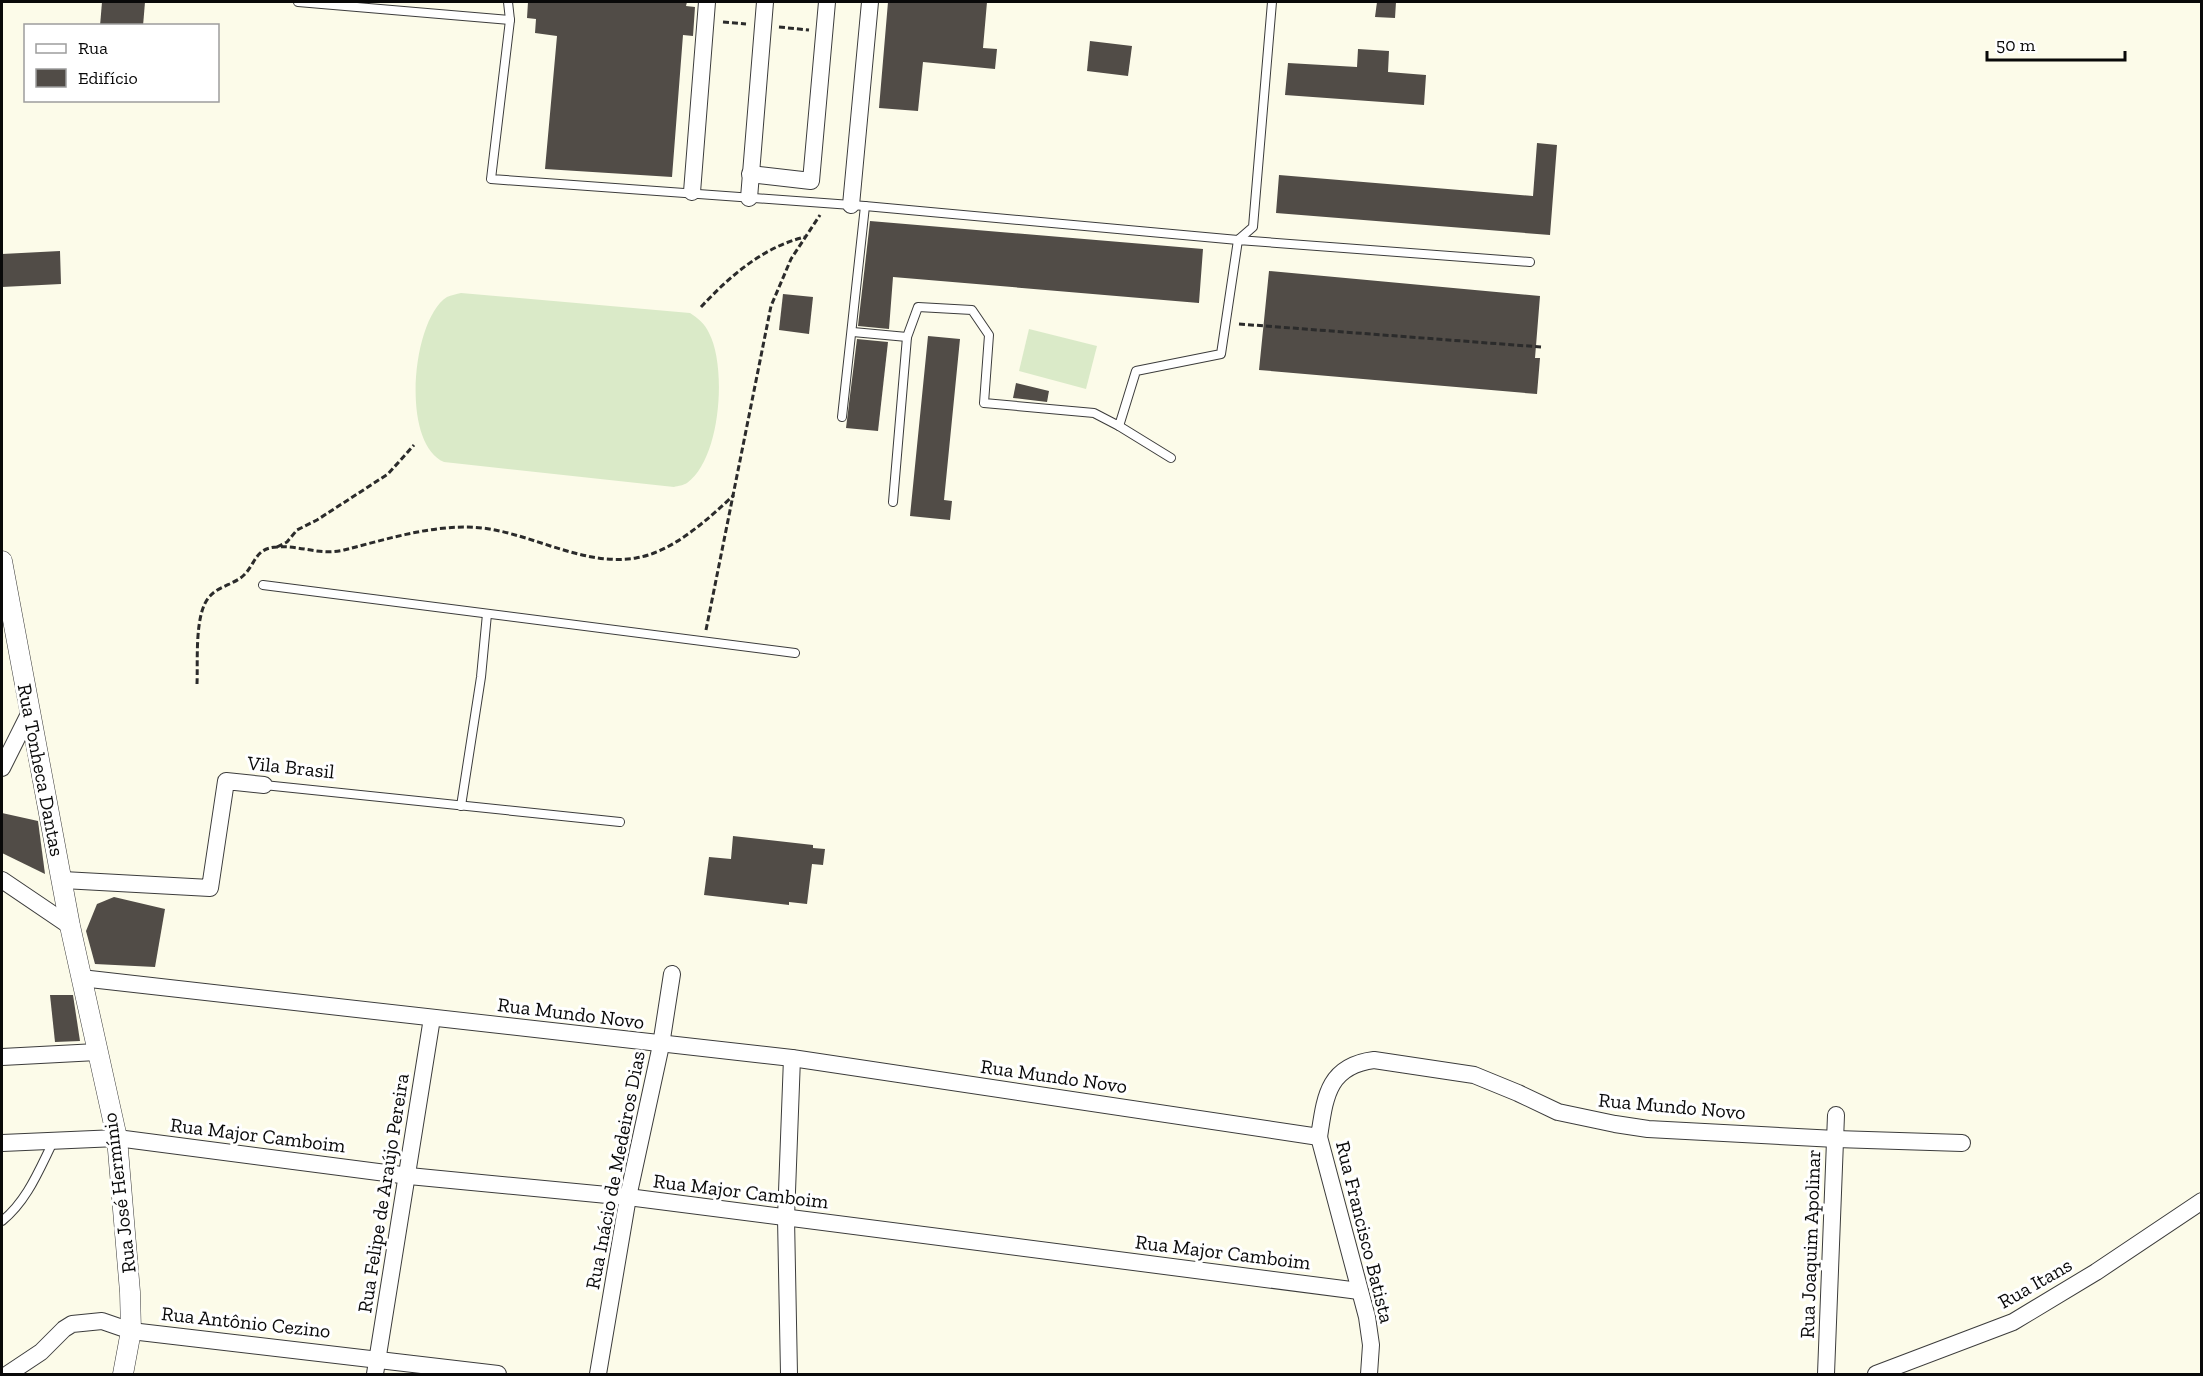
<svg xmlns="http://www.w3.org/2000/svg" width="2203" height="1376" font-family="'Zilla Slab',serif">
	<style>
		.pitch { fill: #daeac8 }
		.building { fill: #514c47 }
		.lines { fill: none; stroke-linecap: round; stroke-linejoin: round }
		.service-casing { stroke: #3c3c3c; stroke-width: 10 }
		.minor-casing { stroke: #3c3c3c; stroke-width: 18 }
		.tertiary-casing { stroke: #3c3c3c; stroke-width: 21 }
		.path { stroke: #2b2b2b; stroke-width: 3; stroke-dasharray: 6 3; stroke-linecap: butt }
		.service { stroke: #fff; stroke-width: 8 }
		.minor { stroke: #fff; stroke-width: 16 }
		.tertiary { stroke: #fff; stroke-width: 20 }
		.labels { text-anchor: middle; stroke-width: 6; stroke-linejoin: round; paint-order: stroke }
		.street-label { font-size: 20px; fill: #090909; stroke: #fff }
	</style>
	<rect width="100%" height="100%" fill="#fcfbe9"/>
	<g class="pitch">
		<path d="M 461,293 L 690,313 C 698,318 705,324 709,333 C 727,367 721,459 687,483 C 684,485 678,486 674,487 L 444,462 C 400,443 412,319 447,297 C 451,295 457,294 461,293 Z"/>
		<polygon points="1029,329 1097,346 1086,389 1019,371"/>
	</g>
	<g class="building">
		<polygon points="102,2 145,2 143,26 100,26"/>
		<polygon points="528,2 687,2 686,6 695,7 693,36 683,35 672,177 545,169 557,36 535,33 536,19 527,18"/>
		<polygon points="888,2 987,2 983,48 997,49 995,69 923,62 918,111 879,108"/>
		<polygon points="1377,2 1396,2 1395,18 1375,17"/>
		<polygon points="1090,41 1132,46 1128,76 1087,71"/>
		<polygon points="1358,49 1389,51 1388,72 1426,75 1424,105 1285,95 1288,63 1357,67"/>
		<polygon points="1537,143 1557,145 1550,235 1276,213 1279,175 1533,196"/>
		<polygon points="870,221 1203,249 1199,303 893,277 889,329 858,326"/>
		<polygon points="60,251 61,284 2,287 2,254"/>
		<polygon points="1269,271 1540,296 1535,358 1540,358 1537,394 1259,370"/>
		<polygon points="783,294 813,297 809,334 779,330"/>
		<polygon points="928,336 960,339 944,500 952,501 950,520 910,516"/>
		<polygon points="857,339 888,342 878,431 846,428"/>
		<polygon points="1016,383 1049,391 1047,402 1013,398"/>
		<polygon points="2,813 38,821 45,874 2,853"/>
		<polygon points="733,836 813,845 813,848 825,849 823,865 812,864 807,904 789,902 789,905 704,895 709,857 731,859"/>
		<polygon points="114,897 165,909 155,967 95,964 86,931 97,904"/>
		<polygon points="50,995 73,995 80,1041 55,1042"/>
	</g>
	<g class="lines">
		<g class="service-casing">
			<g id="service">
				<polyline points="298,2 510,20"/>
				<polyline points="508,2 510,20 491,179 865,206 1238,240 1253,227 1272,2"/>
				<polyline points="853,332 907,337"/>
				<polyline points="842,417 865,206"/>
				<polyline points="1119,426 1171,458"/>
				<polyline points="893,502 907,337 918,307 972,310 989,335 984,403 1094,413 1119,426 1136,371 1221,354 1238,240 1530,262"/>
				<polyline points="263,585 795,653"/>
				<polyline points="264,785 620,822"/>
				<polyline points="461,806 481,677 487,614"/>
				<path d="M 2,1221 C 27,1201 39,1170 53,1142"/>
			</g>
		</g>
		<g class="minor-casing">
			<g id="minor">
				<polyline points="750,174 811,181 827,2"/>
				<polyline points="692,192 707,2"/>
				<polyline points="749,198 765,2"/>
				<polyline points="851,205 870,2"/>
				<polyline points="2,768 30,712"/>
				<polyline points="2,880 70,926"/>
				<polyline points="63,880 210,888 226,781 264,785"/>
				<path d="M 81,978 L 792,1058 L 1319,1137 C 1325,1098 1327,1066 1374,1060 L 1474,1075 L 1518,1093 L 1558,1112 L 1615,1124 L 1648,1129 L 1836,1139 L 1962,1143"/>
				<polyline points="2,1057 97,1052"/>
				<polyline points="1319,1137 1367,1317 1371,1345 1369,1374"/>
				<polyline points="2,1143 117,1138 409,1176 628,1197 1359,1291"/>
				<polyline points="8,1374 41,1352 64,1329 72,1324 102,1321 131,1331 498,1374"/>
				<polyline points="375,1374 432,1018"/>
				<polyline points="598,1374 628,1197 661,1045 672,974"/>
				<polyline points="789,1374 786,1218 792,1058"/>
				<polyline points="1826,1374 1836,1115"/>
				<polyline points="1876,1374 2013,1322 2096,1272 2202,1201"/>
			</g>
		</g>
		<g class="tertiary-casing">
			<polyline id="tertiary" points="2,561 70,926 117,1138 130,1292 131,1331 123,1374"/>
		</g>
		<g class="path">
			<polyline points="723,22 746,24"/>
			<polyline points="779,27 809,30"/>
			<path d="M 701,307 C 730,276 763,247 805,237"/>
			<polyline points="1239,324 1541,347"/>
			<polyline points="277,547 287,542 297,530 317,520 388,474 414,445"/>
			<polyline points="706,630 771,306 791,259 820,215"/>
			<path d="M 197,684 C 198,662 194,612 210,596 C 219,586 235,584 244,575 C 256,563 255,548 277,547 C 300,545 320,556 344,550 C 392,538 445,520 495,530 C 541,539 588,566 636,558 C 673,552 708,519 734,495"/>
		</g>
		<use href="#service" class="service"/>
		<use href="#minor" class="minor"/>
		<use href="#tertiary" class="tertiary"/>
	</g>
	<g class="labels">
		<g class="street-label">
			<text transform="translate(291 767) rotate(6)" y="7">Vila Brasil</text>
			<text transform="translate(41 770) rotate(79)" y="7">Rua Tonheca Dantas</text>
			<text transform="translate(571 1013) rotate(7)" y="7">Rua Mundo Novo</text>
			<text transform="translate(1054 1076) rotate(8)" y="7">Rua Mundo Novo</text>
			<text transform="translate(1672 1106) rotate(5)" y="7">Rua Mundo Novo</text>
			<text transform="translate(258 1135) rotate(7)" y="7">Rua Major Camboim</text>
			<text transform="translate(615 1170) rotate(-79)" y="7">Rua Inácio de Medeiros Dias</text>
			<text transform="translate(741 1191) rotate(7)" y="7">Rua Major Camboim</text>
			<text transform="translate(119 1193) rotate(-97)" y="7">Rua José Hermínio</text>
			<text transform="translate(383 1193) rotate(-81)" y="7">Rua Felipe de Araújo Pereira</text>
			<text transform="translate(1365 1232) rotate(76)" y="7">Rua Francisco Batista</text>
			<text transform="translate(1810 1244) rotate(-88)" y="7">Rua Joaquim Apolinar</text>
			<text transform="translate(1223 1252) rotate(7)" y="7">Rua Major Camboim</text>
			<text transform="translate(2035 1283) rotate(-30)" y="7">Rua Itans</text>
			<text transform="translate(246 1322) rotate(6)" y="7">Rua Antônio Cezino</text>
		</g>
	</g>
	<rect width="2203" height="1376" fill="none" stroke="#090909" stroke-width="6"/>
	<rect x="24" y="24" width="195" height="78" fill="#ffffff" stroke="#9d9d9d" stroke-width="1.5"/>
	<rect x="36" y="44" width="30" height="9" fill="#ffffff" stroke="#9d9d9d" stroke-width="1.5"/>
	<text x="78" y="54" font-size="18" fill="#090909">Rua</text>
	<rect x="36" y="69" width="30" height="18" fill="#514c47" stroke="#9d9d9d" stroke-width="1.5"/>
	<text x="78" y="84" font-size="18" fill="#090909">Edifício</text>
	<path d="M1987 51v9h138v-9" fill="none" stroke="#090909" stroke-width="3"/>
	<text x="1996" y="51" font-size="18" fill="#090909" stroke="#ffffff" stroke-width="4.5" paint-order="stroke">50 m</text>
</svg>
